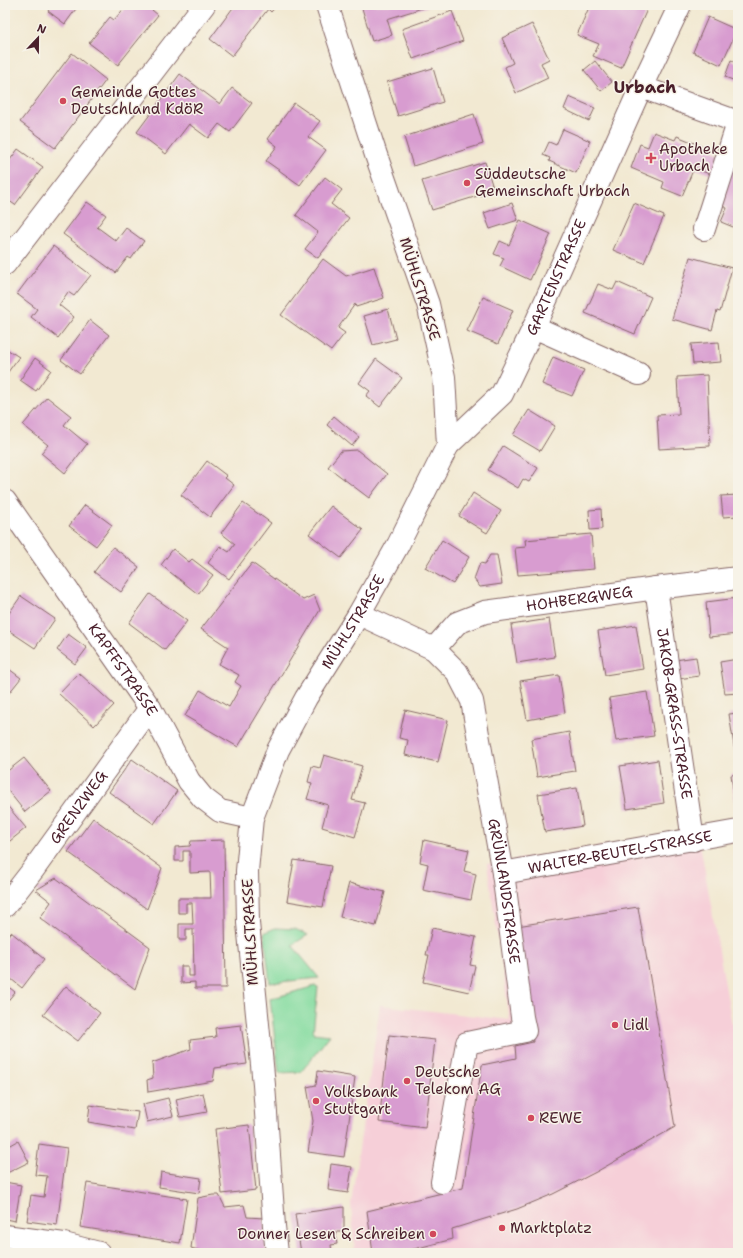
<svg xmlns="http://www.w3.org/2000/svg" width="743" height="1258" font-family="'Shantell Sans',sans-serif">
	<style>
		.built { fill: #f6cfd8 }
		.green { fill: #85dca0; stroke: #687e66 }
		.building { fill: #d89cd0 }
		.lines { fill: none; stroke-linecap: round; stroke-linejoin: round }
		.minor-casing { stroke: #856665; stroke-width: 24 }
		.minor { stroke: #fff; stroke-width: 22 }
		.poi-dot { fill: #d1495b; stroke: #f7f3e8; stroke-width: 1.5 }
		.labels { text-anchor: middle; stroke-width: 3; stroke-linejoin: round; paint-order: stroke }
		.poi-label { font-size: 15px; fill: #4a1f2b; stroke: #f7f3e8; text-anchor: start }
		.street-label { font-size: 15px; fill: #4a1f2b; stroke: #f7f3e8 }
		.quarter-label { font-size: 17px; font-weight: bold; fill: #4a1f2b; stroke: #f7f3e8 }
	</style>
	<rect width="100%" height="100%" fill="#f7f3e8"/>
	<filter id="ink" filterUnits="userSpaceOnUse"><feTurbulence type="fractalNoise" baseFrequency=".025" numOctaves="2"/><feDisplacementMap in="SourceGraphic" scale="8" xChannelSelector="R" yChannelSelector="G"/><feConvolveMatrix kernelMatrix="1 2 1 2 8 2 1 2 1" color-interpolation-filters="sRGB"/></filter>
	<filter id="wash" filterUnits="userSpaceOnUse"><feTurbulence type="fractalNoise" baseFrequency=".012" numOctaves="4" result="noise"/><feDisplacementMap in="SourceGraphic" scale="16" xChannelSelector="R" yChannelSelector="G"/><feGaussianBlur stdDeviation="0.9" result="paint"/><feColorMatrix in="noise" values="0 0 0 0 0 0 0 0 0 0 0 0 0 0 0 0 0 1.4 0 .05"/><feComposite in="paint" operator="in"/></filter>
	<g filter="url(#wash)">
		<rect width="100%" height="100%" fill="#f2e9d2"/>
		<polygon class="built" points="698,832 738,1058 738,1253 355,1253 351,1204 380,1005 510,1020 487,864"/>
		<g class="green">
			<polygon points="275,928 295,929 308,935 292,945 319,978 270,983 264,933"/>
			<polygon points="315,986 318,987 313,1033 330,1035 301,1072 279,1073 270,999"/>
		</g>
		<g id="blocks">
			<g class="building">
				<polygon points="52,5 77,5 78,6 65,24 48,11"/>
				<polygon points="127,5 146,5 158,15 118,65 89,43 110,17 114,20"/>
				<polygon points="235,5 277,5 271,12 268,9 232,56 210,39"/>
				<polygon points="361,5 432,5 387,19 392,35 372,41"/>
				<polygon points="590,5 649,5 621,68 593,56 599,44 577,35"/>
				<polygon points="452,11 463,41 413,59 402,29"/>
				<polygon points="708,17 737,30 721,65 693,52"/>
				<polygon points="532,24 549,59 541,63 548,78 516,93 505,67 513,63 502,38"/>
				<polygon points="72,53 106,80 55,148 20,122"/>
				<polygon points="731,60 738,63 738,82 725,77"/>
				<polygon points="595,61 612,82 601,91 584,70"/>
				<polygon points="433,68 443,102 398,116 387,82"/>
				<polygon points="180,74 220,104 232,88 252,103 230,132 219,124 208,138 189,124 166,154 137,132"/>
				<polygon points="569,97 595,108 589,121 564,109"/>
				<polygon points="294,103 320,121 308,137 326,150 300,185 266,161 277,146 268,139"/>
				<polygon points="474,114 483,144 413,166 404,137"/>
				<polygon points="563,129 590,141 576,173 549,161 550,158 543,155 549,142 556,145"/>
				<polygon points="654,132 675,140 677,136 721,154 712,175 694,168 682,196 662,188 664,182 631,168 640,144 648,147"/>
				<polygon points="18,149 43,167 15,205 5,198 5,163 7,164"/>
				<polygon points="485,162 494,191 432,210 422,181"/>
				<polygon points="731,169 738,171 738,229 721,222 727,208 717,204"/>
				<polygon points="325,177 342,190 331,204 349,218 318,258 305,249 318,232 296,215"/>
				<polygon points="87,202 106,215 97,227 116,241 126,228 144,241 131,259 128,257 116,273 63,234"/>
				<polygon points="512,203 518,220 490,229 484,213"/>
				<polygon points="634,203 664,216 644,263 613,250"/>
				<polygon points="520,220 551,234 530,280 500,266 504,258 494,254 500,241 509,245"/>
				<polygon points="53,246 91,275 74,296 68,292 59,305 74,317 58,338 31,317 37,309 17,294"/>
				<polygon points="690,257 732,268 720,312 717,311 712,330 672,319"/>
				<polygon points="323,259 346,276 374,267 384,298 356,307 355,304 338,328 345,333 331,351 281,315"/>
				<polygon points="617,282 651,297 635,334 585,313 598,284 613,290"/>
				<polygon points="483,297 513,310 498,344 467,331"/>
				<polygon points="388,309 396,339 373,345 364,316"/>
				<polygon points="90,320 109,335 80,374 61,360"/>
				<polygon points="719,342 721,362 693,364 691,344"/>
				<polygon points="5,348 19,357 5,376"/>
				<polygon points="553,357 584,370 572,396 542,384"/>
				<polygon points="35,358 51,370 36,391 20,380"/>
				<polygon points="376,359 402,378 380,407 366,396 370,391 359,383"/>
				<polygon points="707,375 710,446 659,449 657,415 679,414 677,377"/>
				<polygon points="47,397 71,416 64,425 87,444 65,473 41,453 48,445 23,425"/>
				<polygon points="529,410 555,426 540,451 513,435"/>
				<polygon points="334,416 359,437 352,446 327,425"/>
				<polygon points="503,446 538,468 529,482 523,479 518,488 488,470"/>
				<polygon points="357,450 387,474 369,498 328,467 341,451"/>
				<polygon points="207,461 227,476 225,478 234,485 210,517 181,495"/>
				<polygon points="473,493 501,511 487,533 459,516"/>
				<polygon points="738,495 738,516 723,517 721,496"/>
				<polygon points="243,503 271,523 229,579 208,563 220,546 229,552 235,544 221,533"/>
				<polygon points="85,505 112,525 96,546 69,526"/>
				<polygon points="331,506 363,530 341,558 309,534"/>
				<polygon points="601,509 602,529 590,530 589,510"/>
				<polygon points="591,534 594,569 518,575 515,548 526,547 525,540"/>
				<polygon points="442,540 469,557 453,584 425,568"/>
				<polygon points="113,547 139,567 121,592 94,572"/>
				<polygon points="173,549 189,562 192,559 213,575 198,594 161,565"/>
				<polygon points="490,555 497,555 502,584 480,587 474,579 480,563 485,564"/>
				<polygon points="252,563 303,600 314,595 320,610 238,747 185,716 200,690 229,707 241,686 235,682 239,675 219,664 228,647 201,629"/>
				<polygon points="150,594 187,621 165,650 129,623"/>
				<polygon points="21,596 55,619 35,648 5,628 5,619"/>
				<polygon points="738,598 738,634 709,637 706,602"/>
				<polygon points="549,619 555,657 517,663 511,625"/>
				<polygon points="636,625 643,669 605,675 598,631"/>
				<polygon points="68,634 87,648 75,664 57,650"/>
				<polygon points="696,657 699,676 678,679 675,660"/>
				<polygon points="738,659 738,693 725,694 720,662"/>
				<polygon points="5,666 21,678 5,698"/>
				<polygon points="79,673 114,705 94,726 59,694"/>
				<polygon points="559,675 565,713 527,720 520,681"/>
				<polygon points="647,692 654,736 616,741 609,698"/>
				<polygon points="405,710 448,720 438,762 405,755 408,740 399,738"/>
				<polygon points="738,713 738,752 735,752 729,714"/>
				<polygon points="569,732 575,771 537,777 531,739"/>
				<polygon points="324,755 362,766 352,800 365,803 355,837 322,827 328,805 307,799 312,783 308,782 312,766 320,768"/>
				<polygon points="24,758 51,791 25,812 5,787 5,773"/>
				<polygon points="132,759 177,791 154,824 109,792"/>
				<polygon points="658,760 664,803 627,809 620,766"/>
				<polygon points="738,774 738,807 736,807 731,775"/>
				<polygon points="577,788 583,826 545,832 538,794"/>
				<polygon points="5,803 26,828 5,845"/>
				<polygon points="93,818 162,868 147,909 68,852"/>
				<polygon points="224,840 226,988 195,988 195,982 181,983 181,966 188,966 188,976 194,976 193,929 186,929 186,940 179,940 179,924 193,924 192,903 186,903 186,913 178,913 178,898 211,898 210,872 190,873 190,851 183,851 183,861 175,861 175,847 190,846 191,841"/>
				<polygon points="424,840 469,850 464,871 476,874 471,900 423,890 428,864 420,862"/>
				<polygon points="294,860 331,866 323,907 287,901"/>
				<polygon points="56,878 150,947 135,989 40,918 51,902 36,890"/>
				<polygon points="349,883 385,892 376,926 340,917"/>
				<polygon points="638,907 675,1127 596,1172 553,1194 517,1209 452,1229 453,1239 414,1249 391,1253 373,1253 367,1211 463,1188 482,1065 516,1058 515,1046 533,1042 517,926"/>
				<polygon points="432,928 476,937 470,965 475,966 469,992 423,982 429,955 426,955"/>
				<polygon points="11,932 44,959 22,988 5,974 5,939"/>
				<polygon points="5,984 15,992 5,1004"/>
				<polygon points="66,986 100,1013 78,1041 43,1015"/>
				<polygon points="241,1025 247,1064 215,1068 213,1081 148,1092 147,1080 153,1078 152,1063 191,1049 190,1040 216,1037 215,1028"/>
				<polygon points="389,1035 435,1040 425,1128 379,1122"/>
				<polygon points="318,1071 355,1077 344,1157 308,1152 313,1121 307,1087 316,1085"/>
				<polygon points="203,1093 207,1112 180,1117 176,1099"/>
				<polygon points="168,1098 173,1116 147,1122 143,1104"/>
				<polygon points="90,1105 138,1112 135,1130 88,1122"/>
				<polygon points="249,1125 256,1190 222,1194 215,1129"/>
				<polygon points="18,1141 29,1162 5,1174 5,1144 7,1143 9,1146"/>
				<polygon points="39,1144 67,1148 57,1225 27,1221 31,1195 44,1197 47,1176 35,1175"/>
				<polygon points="331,1164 352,1167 348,1193 328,1190"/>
				<polygon points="161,1172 201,1178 199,1193 159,1187"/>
				<polygon points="5,1182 21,1185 15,1221 5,1219"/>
				<polygon points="87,1183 187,1199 180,1243 80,1227"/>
				<polygon points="213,1195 219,1195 225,1207 244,1205 247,1217 264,1218 266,1253 208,1253 191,1248 198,1198"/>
				<polygon points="344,1207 344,1232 335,1232 337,1244 331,1245 332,1253 301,1253 295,1214"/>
			</g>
		</g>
	</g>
	<g filter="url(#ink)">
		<use href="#blocks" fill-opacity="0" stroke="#856665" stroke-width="1"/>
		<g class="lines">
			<g class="minor-casing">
				<g id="minor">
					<polyline points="641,87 738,122"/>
					<polyline points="704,229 738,123"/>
					<polyline points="5,264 204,5"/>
					<polyline points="534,327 639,374"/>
					<path id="s1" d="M 448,445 L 502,394 L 534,327 L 641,87 L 680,5"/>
					<path id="s2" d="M 5,501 L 150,708 L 189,781 L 203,798 L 220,811 L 252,818"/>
					<path id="s3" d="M 656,588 L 693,840"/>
					<path id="s4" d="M 359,614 L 434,649 L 457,672 L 472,701 L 503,873 L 522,1017 L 525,1031 L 467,1043 L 442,1182"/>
					<path id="s5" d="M 434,649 L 457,623 L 485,612 L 656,588 L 738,578"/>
					<path id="s6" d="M 503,873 L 738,831"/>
					<path id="s7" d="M 5,906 L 33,870 L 150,708"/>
					<polyline points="5,1236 64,1244 99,1253"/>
					<path id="s8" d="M 277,1253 L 274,1226 L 264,1085 L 248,923 L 247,871 L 252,818 L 278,750 L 306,698 L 359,614 L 398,545 L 448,445 L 444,377 L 428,304 L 376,155 L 327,5"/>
				</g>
			</g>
			<use href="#minor" class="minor"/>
		</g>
	</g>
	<g class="poi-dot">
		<circle cx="63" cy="101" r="4"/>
		<path d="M649 152h4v4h4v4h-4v4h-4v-4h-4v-4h4z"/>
		<circle cx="467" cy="183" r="4"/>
		<circle cx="615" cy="1025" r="4"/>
		<circle cx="407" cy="1081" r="4"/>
		<circle cx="316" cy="1101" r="4"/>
		<circle cx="531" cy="1118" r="4"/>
		<circle cx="502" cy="1228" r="4"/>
		<circle cx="433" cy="1234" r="4"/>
	</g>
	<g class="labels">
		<g class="poi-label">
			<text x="71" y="97">Gemeinde Gottes<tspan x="71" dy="17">Deutschland KdöR</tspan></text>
			<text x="659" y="154">Apotheke<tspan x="659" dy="17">Urbach</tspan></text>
			<text x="475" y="179">Süddeutsche<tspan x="475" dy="17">Gemeinschaft Urbach</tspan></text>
			<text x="623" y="1030">Lidl</text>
			<text x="415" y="1077">Deutsche<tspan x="415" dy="17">Telekom AG</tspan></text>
			<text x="324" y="1097">Volksbank<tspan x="324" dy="17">Stuttgart</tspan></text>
			<text x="539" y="1123">REWE</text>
			<text x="510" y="1233">Marktplatz</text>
			<text x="425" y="1239" text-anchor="end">Donner Lesen &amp; Schreiben</text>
		</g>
		<g class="street-label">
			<text dy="5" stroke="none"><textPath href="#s1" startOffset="203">GARTENSTRASSE</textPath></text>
			<text transform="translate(420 289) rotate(73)" y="5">MÜHLSTRASSE</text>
			<text dy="5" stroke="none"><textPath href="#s5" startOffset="160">HOHBERGWEG</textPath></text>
			<text dy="5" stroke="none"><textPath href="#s8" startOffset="658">MÜHLSTRASSE</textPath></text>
			<text dy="5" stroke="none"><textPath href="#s2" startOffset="206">KAPFFSTRASSE</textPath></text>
			<text dy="5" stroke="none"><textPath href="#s3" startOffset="127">JAKOB-GRASS-STRASSE</textPath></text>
			<text dy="5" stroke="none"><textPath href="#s7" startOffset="123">GRENZWEG</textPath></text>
			<text dy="5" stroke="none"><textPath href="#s6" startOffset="119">WALTER-BEUTEL-STRASSE</textPath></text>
			<text dy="5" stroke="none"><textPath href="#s4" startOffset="341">GRÜNLANDSTRASSE</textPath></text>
			<text transform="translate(250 932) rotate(-93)" y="5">MÜHLSTRASSE</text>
		</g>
		<g class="quarter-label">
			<text x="645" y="93">Urbach</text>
		</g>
	</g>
	<rect width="743" height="1258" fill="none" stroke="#f7f3e8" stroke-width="20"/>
	<g transform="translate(38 38) rotate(22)" stroke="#f7f3e8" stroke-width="3" paint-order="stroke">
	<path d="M0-3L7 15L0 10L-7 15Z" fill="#4a1f2b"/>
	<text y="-6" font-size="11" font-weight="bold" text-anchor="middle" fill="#4a1f2b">N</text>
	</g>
</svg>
